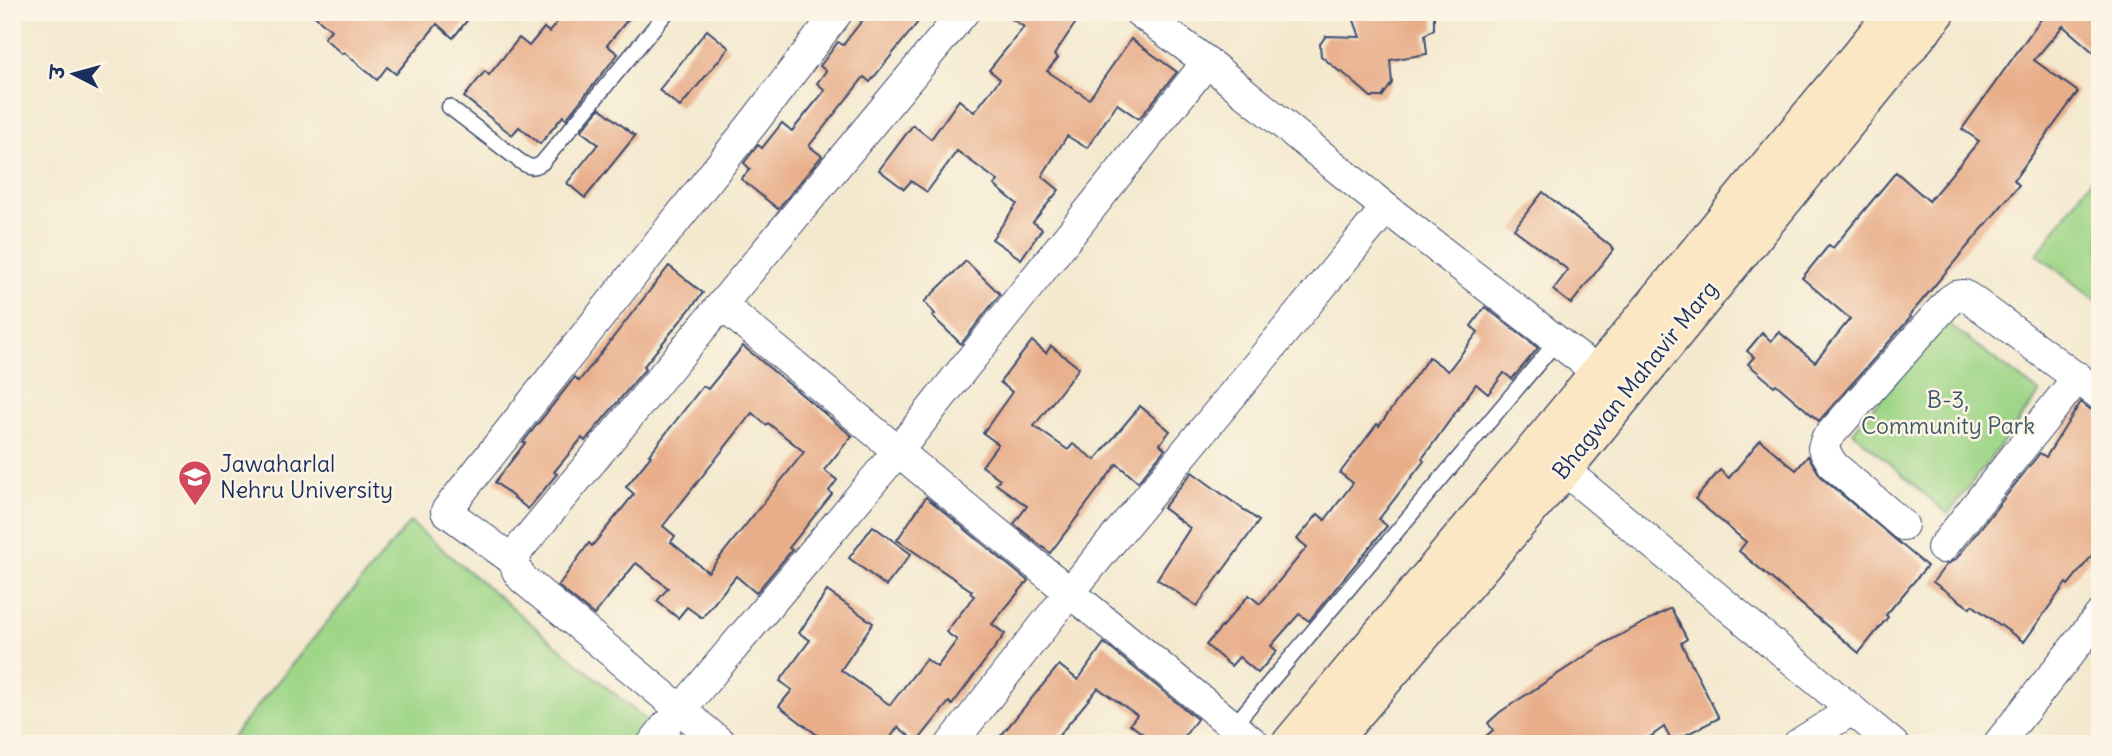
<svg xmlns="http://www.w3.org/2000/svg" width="2112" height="756" font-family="Delius,'Playpen Sans Deva',sans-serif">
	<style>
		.green { fill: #9ed587; stroke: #5c8272; stroke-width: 2 }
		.building { fill: #e8ae8a; fill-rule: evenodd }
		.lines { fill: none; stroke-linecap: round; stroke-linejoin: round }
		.lane-casing { stroke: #3c4b6f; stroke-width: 17 }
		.street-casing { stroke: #3c4b6f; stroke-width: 32 }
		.secondary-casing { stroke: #3c4b6f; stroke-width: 41 }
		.lane { stroke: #fff; stroke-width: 14 }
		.street { stroke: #fff; stroke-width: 30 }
		.secondary { stroke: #fbe7c3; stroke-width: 38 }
		.labels { text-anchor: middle; stroke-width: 5; stroke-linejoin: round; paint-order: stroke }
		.street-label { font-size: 23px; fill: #1b2f5e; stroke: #fcf5e5 }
		.park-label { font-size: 23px; fill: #3c5868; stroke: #fcf5e5 }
		.poi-label { font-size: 23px; fill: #1b2f5e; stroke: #fcf5e5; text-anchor: start }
	</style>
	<rect width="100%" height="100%" fill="#fcf5e5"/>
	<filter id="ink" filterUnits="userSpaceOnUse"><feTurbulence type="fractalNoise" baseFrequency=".0143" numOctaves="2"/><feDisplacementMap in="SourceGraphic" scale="14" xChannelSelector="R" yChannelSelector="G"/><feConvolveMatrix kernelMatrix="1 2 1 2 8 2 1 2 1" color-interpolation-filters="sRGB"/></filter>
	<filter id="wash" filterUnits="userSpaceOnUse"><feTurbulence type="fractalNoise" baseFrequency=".00686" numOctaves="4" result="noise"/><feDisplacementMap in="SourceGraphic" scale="28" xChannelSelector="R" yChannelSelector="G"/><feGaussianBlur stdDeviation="1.57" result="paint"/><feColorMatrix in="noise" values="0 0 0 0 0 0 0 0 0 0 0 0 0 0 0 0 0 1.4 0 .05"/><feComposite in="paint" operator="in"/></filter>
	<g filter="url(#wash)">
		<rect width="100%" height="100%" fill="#f4e9cf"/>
		<g class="green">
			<polygon points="2100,168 2100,304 2037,254"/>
			<polygon points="1944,321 2040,393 1948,514 1853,432"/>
			<polygon points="410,522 648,722 630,744 226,744"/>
		</g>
		<g id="blocks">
			<g class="building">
				<polygon points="310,12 474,12 453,38 437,24 396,74 387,67 377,80 344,52 342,54 324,38 331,30"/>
				<polygon points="565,12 634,12 607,45 618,54 566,119 563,116 540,144 519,127 512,135 464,97 485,71 489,75 519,38 529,46 544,28 549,32"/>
				<polygon points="869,12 926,12 870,82 864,77 809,146 822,156 778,209 741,179 750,169 744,163 758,145 762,148 782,123 792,131 825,90 817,83 826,71 820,66 838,42 843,45"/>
				<polygon points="1001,12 1083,12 1054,55 1058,58 1047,71 1089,99 1131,39 1177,72 1139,119 1117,104 1087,148 1067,136 1042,176 1059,190 1033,222 1042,229 1021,259 992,239 1017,204 994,185 998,181 957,151 927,192 911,181 904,189 879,170 913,125 931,139 959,100 974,112 1000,79 989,70 1024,27"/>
				<polygon points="1351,12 1434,12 1434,29 1425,35 1427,54 1390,60 1392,83 1382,97 1371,97 1341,71 1340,72 1321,56 1320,44 1326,36 1360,37"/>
				<polygon points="2046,12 2100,12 2100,58 2063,26 2034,60 2078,92 2014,180 2019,185 1909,316 1911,317 1819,421 1776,384 1774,386 1748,364 1754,357 1747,351 1762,333 1771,341 1779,332 1815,362 1850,319 1802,278 1829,245 1833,248 1896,172 1929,201 1979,141 1962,129"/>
				<polygon points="707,30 729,48 680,107 659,90"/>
				<polygon points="600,108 635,136 585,198 567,183 598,144 581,131"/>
				<polygon points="1543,192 1614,249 1571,304 1553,290 1568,270 1514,229"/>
				<polygon points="966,261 1000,294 961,344 932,316 935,314 924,302"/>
				<polygon points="669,266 703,293 644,366 646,368 585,441 582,438 554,472 557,474 528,509 495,482 525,443 523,442 544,416 575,377 579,381"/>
				<polygon points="1485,307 1538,348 1512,379 1504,373 1488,394 1476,384 1422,459 1424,461 1379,519 1387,526 1309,621 1299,614 1271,646 1277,651 1258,673 1239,657 1231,666 1206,645 1249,595 1260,604 1307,547 1297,539 1318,514 1325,520 1353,483 1340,473 1377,424 1379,426 1429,357 1448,371 1478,332 1471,326"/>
				<polygon points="1032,341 1046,353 1051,346 1079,368 1034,426 1068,450 1073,444 1095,460 1140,406 1170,431 1160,444 1165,449 1138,482 1117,464 1050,553 1014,524 1027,506 996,484 1000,479 982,466 998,444 983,433 1012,392 1000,382"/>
				<path d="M 743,346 L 852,436 L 824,470 L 837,480 L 829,491 L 832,494 L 789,548 L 792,550 L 756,593 L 736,576 L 702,618 L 687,607 L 678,618 L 657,601 L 668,588 L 636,563 L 594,615 L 558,586 L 589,543 L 592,546 L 634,494 L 626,487 L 651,456 L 649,455 L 674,423 L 703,386 L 708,389 ZM 752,413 L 766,425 L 768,423 L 804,452 L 708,572 L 671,542 L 675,536 L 663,526 Z"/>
				<polygon points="2081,402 2090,409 2100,412 2100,546 2068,585 2066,583 2024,642 1972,605 1970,608 1933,582 1946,565 1956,559 2040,453 2046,457"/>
				<polygon points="1760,440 1796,470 1808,456 1822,478 1927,566 1886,615 1888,617 1859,653 1739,551 1746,542 1695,499 1720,470 1729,478"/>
				<polygon points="1192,472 1259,521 1197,606 1157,579 1190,528 1163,508"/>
				<polygon points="926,497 1028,581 992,624 1005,634 952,705 949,702 917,742 898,727 886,744 829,744 779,706 792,690 780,681 810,640 799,633 827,591 873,623 841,670 890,705 926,659 937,667 957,640 946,632 974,596 970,593 972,591 897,540"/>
				<polygon points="873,526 911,554 886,586 849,558"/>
				<polygon points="1671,608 1687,639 1681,643 1719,718 1672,742 1664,727 1640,744 1477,744 1493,730 1488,723 1500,712 1605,643"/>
				<polygon points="1104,643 1197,719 1179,744 1156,744 1130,724 1137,715 1098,688 1052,744 994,744 1059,665 1078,680"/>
			</g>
		</g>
	</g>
	<g filter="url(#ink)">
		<use href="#blocks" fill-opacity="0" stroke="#3c4b6f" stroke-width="2"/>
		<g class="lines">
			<g class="lane-casing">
				<g id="lane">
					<path d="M 449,107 L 521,162 C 529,167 533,169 542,163 L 667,12"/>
					<polyline points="1218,744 1557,341"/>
				</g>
			</g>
			<g class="street-casing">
				<g id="street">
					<polyline points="1139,12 1207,62 1386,208 1557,341 1599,373 1617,382"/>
					<polyline points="722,305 946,491 1255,744"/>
					<polyline points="1544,458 1563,469 1893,744"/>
					<polyline points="1903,525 1833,465 1823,448 1826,439 1950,300 1956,296 1964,295 1972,300 2100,395"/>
					<polyline points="1942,548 2078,377"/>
					<polyline points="514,561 519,549 964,12"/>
					<polyline points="680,711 898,451 1207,62"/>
					<polyline points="652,744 666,726"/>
					<polyline points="722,744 523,579 517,571 514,561 446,511 754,122 838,12"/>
					<polyline points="951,744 1070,592 1386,208"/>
					<polyline points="1798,744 1852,710"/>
					<polyline points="1998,744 2100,615"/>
				</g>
			</g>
			<g class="secondary-casing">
				<g id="secondary">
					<polyline points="1291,744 1534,452 1896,12"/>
					<polyline points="1328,744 1563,469 1936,12"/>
				</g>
			</g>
			<use href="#lane" class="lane"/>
			<use href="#street" class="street"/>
			<use href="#secondary" class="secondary"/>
		</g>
	</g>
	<defs>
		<g id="university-pin" transform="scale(1.75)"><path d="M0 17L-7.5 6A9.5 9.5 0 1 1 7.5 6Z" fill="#d1495b" stroke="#fcf5e5"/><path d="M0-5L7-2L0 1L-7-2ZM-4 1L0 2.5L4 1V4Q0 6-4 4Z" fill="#fff"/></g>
	</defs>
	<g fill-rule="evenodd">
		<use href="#university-pin" x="195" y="477"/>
	</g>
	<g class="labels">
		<g class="street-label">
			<text transform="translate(1635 380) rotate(-51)" y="8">Bhagwan Mahavir Marg</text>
		</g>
		<g class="park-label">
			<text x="1948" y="408">B-3,<tspan x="1948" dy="26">Community Park</tspan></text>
		</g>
		<g class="poi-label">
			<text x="220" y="472">Jawaharlal<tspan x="220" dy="26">Nehru University</tspan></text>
		</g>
	</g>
	<rect width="2112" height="756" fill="none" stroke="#fcf5e5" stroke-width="42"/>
	<g transform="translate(74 74) rotate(276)" stroke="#fcf5e5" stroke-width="5" paint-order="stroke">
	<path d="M0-5L12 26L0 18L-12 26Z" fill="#1b2f5e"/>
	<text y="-10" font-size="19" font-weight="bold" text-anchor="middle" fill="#1b2f5e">उ</text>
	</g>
</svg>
